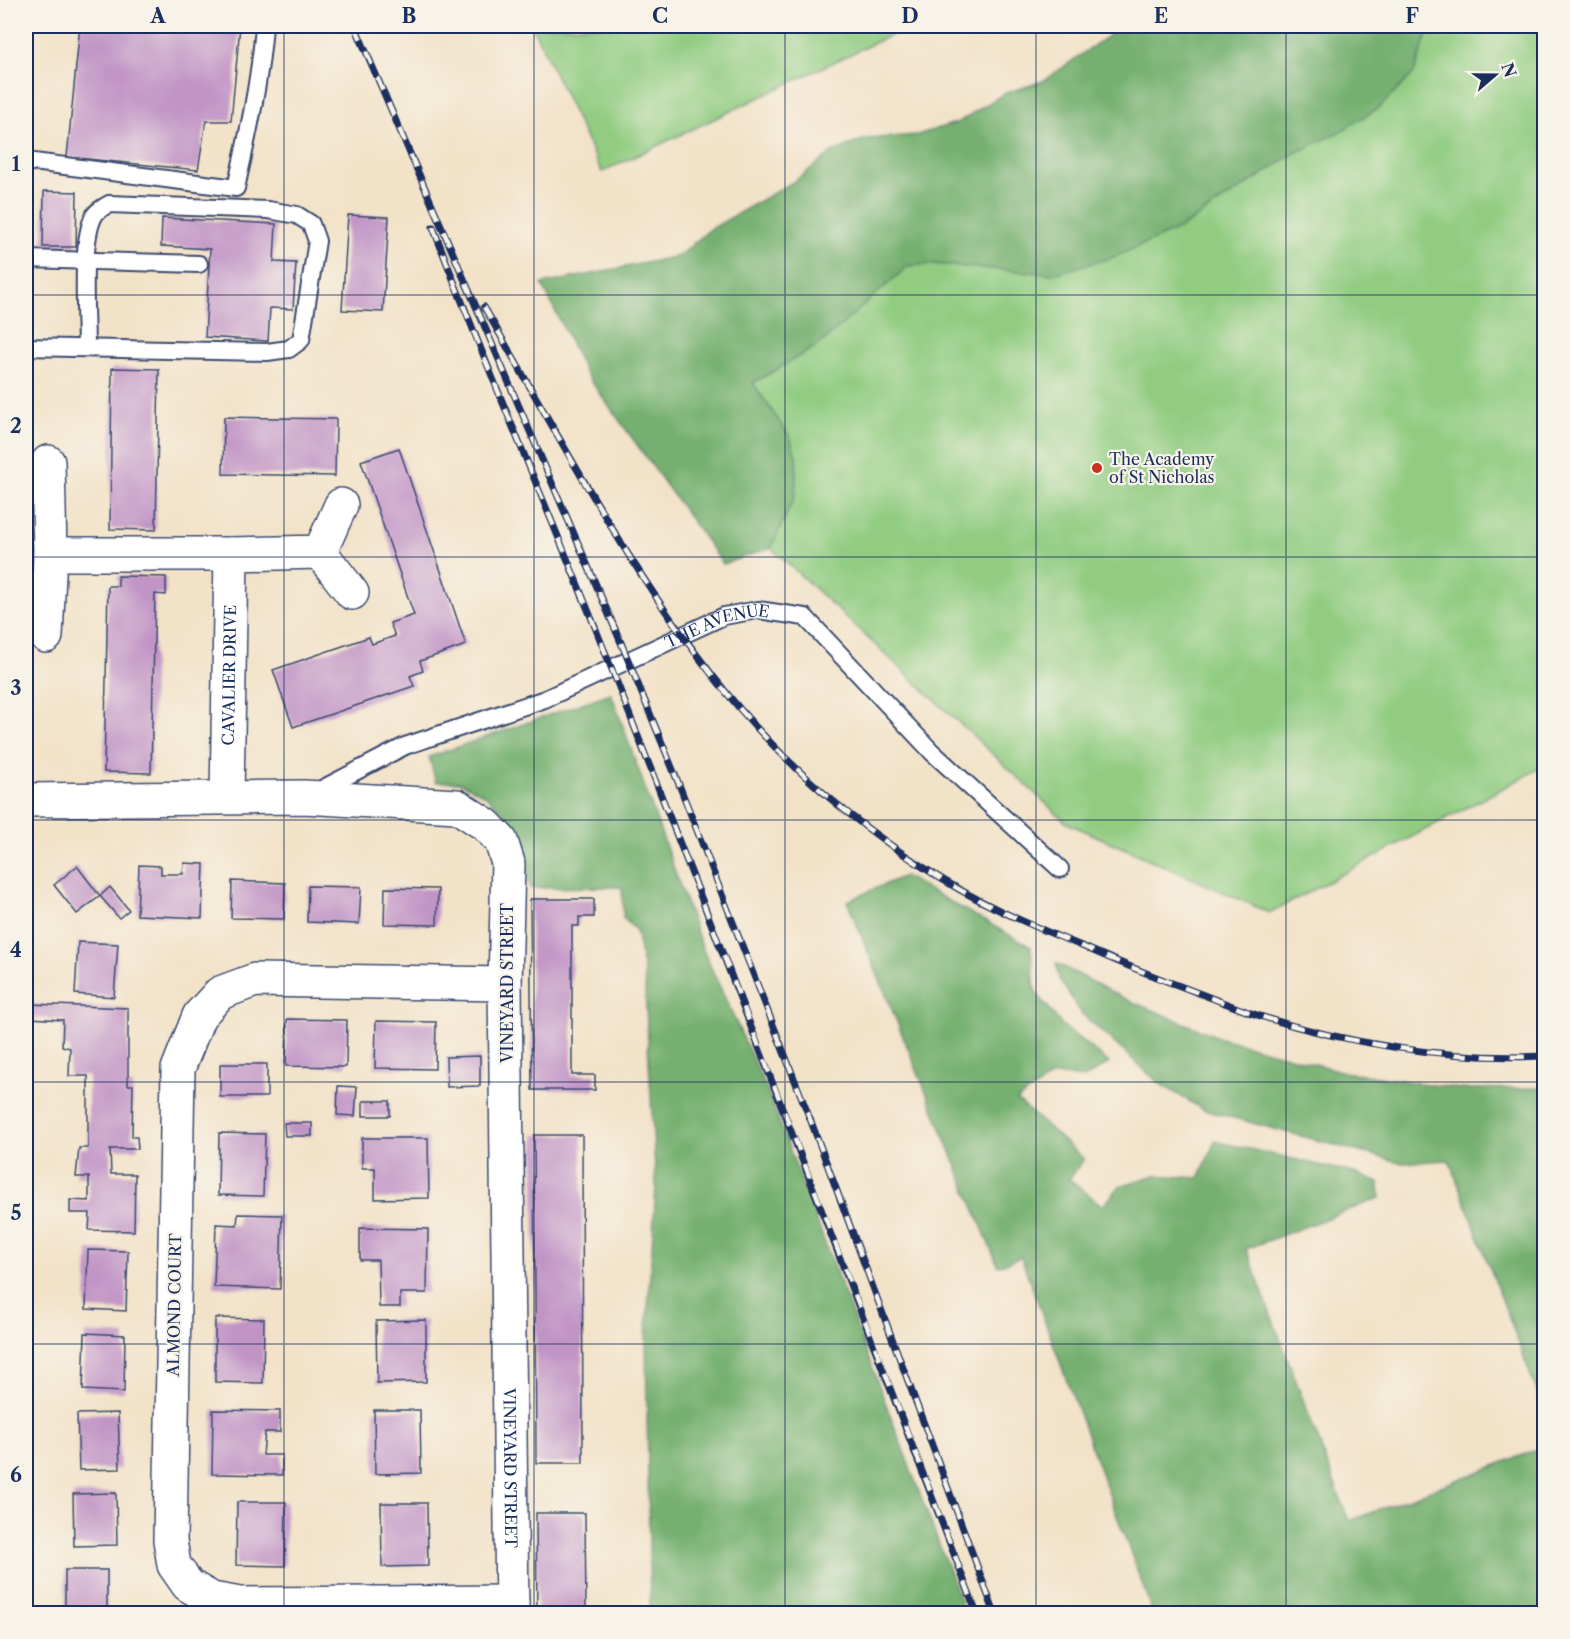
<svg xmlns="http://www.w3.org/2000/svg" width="1570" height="1639" font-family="'Libre Caslon Text',serif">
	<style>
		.green { fill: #91cc81; stroke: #567e70; stroke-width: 1.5 }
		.forest { fill: #74b06f; stroke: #487066; stroke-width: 1.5 }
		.building { fill: #c194c6 }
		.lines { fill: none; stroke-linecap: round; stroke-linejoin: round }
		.service-casing { stroke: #3b4a6e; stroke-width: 20 }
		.minor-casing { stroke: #3b4a6e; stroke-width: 36 }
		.service { stroke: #fff; stroke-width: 16 }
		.minor { stroke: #fff; stroke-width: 33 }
		.rail-casing { stroke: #1b2f5e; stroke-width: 7 }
		.rail { stroke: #f7f3e8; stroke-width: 4.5; stroke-dasharray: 14; stroke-linecap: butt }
		.grid { fill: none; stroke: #1b2f5e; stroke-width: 1.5; stroke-opacity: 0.55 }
		.poi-dot { fill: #c8321e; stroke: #f7f3e8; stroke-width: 2 }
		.labels { text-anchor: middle; stroke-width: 4.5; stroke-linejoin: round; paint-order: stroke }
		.poi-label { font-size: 16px; fill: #1b2f5e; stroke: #f7f3e8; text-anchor: start }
		.street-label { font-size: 16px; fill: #1b2f5e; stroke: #f7f3e8 }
		.neatline { fill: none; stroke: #1b2f5e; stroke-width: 2 }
		.grid-label { font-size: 20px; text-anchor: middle; font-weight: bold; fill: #1b2f5e }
	</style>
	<rect width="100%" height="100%" fill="#f7f3e8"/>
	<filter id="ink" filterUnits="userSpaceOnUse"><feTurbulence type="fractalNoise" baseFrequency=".0167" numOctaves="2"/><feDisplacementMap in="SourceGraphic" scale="12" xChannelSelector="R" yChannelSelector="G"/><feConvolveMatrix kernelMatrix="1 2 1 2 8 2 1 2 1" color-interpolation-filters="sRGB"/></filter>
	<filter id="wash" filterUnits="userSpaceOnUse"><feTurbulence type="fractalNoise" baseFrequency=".008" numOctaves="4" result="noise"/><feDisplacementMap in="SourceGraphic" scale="24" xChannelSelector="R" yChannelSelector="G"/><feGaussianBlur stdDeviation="1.35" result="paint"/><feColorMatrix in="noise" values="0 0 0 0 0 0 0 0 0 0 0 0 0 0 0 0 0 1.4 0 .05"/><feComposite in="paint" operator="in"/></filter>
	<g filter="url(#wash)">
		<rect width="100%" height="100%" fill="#f2e2c8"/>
		<g class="green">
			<polygon points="532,26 910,26 602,172"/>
			<polygon points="1379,26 1544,26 1544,766 1270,913 1067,823 771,548 586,374"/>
		</g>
		<g class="forest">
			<polygon points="1114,26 1425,26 1426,38 1414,73 1380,107 1341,131 1293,154 1181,228 1114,257 1053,274 932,264 908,266 819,345 753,383 790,437 797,459 795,496 771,548 723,564 586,374 542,284 679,256 709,230 793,182 833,152 865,139 917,135 959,122 1003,94 1043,81 1109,35"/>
			<polygon points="611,693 703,950 768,1092 965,1613 650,1613 646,1337 656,1186 644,972 636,930 623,918 622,887 530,888 524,852 514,824 485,795 459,782 436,782 429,757"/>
			<polygon points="904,876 1031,947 1035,991 1061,1024 1109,1063 1085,1078 1054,1075 1017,1100 1084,1159 1069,1179 1103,1206 1120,1186 1155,1175 1199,1178 1215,1141 1358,1174 1379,1183 1380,1198 1246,1249 1349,1521 1544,1447 1544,1613 1153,1613 1021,1257 998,1266 847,901"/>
			<polygon points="1056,963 1125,999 1221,1038 1344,1072 1461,1089 1544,1088 1544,1410 1449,1160 1402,1163 1204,1110 1160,1084 1082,1014 1059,979"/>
		</g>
		<g id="blocks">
			<g class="building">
				<polygon points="80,26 240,26 231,121 206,121 198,170 67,157"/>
				<polygon points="44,191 77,192 76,247 43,247"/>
				<polygon points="348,215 389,217 383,312 342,310"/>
				<polygon points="162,218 276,224 274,262 296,263 293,309 270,308 268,341 205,337 210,249 161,246"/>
				<polygon points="112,368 159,369 156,530 110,529"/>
				<polygon points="224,417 336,419 335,476 223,474"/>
				<polygon points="399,448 466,645 420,661 423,671 410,676 414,686 293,727 273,670 369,637 372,644 395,636 390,623 414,615 361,461"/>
				<polygon points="118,576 166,577 166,595 155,594 151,773 104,772 108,586 118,586"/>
				<polygon points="184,863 204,864 202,918 137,915 139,865 161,866 161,874 183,874"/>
				<polygon points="77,866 100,896 77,914 54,885"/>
				<polygon points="232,881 285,883 284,919 231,918"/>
				<polygon points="308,886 361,887 359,924 307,922"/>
				<polygon points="110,887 129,910 119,918 100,896"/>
				<polygon points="385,888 438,889 437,925 384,924"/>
				<polygon points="530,899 594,899 594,917 579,917 579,926 572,926 572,1075 595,1075 595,1090 532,1090"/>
				<polygon points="78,942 118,944 114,997 75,994"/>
				<polygon points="30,1004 128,1008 128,1085 133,1085 132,1137 137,1137 138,1149 110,1149 111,1174 135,1174 134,1231 89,1230 90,1213 70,1213 70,1200 89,1201 89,1177 76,1177 79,1148 88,1148 88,1076 69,1076 70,1048 62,1046 63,1020 29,1018"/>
				<polygon points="287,1019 347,1020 346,1067 286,1066"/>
				<polygon points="376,1021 436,1022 435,1069 375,1068"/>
				<polygon points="480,1056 480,1086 447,1087 446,1057"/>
				<rect x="220" y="1064" width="47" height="33"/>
				<polygon points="338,1086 357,1087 355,1116 337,1115"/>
				<rect x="363" y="1101" width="27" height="15"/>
				<polygon points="284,1123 312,1123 312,1136 285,1136"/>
				<polygon points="219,1133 265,1134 263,1196 218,1195"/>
				<polygon points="534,1135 582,1135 583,1463 536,1463"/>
				<polygon points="362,1138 428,1138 429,1198 375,1199 375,1168 362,1168"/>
				<polygon points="238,1214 282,1215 280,1289 214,1287 216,1224 237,1225"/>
				<polygon points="360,1228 428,1229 427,1293 400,1293 400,1307 379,1307 378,1260 360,1260"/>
				<polygon points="88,1250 128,1251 126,1311 86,1309"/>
				<polygon points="215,1318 264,1319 263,1383 215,1382"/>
				<polygon points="426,1320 426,1382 377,1383 376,1321"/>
				<polygon points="85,1333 125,1335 124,1392 83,1390"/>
				<polygon points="213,1410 280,1411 280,1432 265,1432 263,1455 282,1455 282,1475 212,1474"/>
				<polygon points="374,1410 420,1410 421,1473 375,1474"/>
				<polygon points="118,1413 120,1469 79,1470 77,1414"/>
				<polygon points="116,1493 117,1545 74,1546 73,1494"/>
				<polygon points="237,1502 286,1502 285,1566 236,1565"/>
				<polygon points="381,1503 427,1503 428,1566 382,1567"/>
				<polygon points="536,1513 585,1513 586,1614 537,1614"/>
				<rect x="65" y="1570" width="42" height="44"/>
			</g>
		</g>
	</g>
	<g filter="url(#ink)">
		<use href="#blocks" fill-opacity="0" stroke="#3b4a6e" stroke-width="1.5"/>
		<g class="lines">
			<g class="service-casing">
				<g id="service">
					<path d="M 26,161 L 236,188 C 248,135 260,80 264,26"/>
					<polyline points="26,259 199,264"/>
					<path d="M 26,347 L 267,352 L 289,349 L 301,340 L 317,241 L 311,224 L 297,215 L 268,210 L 109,204 C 104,207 96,211 94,216 C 80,242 86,317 86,348"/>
					<path id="s1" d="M 316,792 L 405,746 L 545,699 L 724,616 L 758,610 L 805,617 L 932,752 L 1060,869"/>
				</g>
			</g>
			<g class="minor-casing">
				<g id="minor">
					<polyline points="320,552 352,593"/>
					<polyline points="50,554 231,554"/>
					<polyline points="46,636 50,554 48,462"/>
					<path id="s2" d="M 227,797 L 231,554 L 320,552 L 341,505"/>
					<path id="s3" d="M 26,800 L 304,797 L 457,806 L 486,825 L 501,841 L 508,863 L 505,984 L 512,1614"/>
					<polyline points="505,984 255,980 220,993 199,1016 178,1069 170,1540 174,1565 188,1585 212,1599 240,1604 512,1602"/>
				</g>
			</g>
			<use href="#service" class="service"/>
			<use href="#minor" class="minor"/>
			<g class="rail-casing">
				<g id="rail">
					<polyline points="355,26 622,645 678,782 812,1124 995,1614"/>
					<path d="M 433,227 C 491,381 558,531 618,685 C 739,994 859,1303 977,1614"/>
					<path d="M 484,307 C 563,442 638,590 740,709 C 792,770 855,823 923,867 C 973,901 1028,924 1084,947 C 1116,961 1147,974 1180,986 C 1204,995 1227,1004 1251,1013 C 1341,1043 1450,1061 1544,1056"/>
				</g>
			</g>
			<use href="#rail" class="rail"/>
		</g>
	</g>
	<path class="grid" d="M 284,26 L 284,1614M 534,26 L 534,1614M 785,26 L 785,1614M 1036,26 L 1036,1614M 1286,26 L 1286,1614M 26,295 L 1544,295M 26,557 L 1544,557M 26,820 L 1544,820M 26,1082 L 1544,1082M 26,1344 L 1544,1344"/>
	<circle class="poi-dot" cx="1097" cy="468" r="6"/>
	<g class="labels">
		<g class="poi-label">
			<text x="1109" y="465">The Academy<tspan x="1109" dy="18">of St Nicholas</tspan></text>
		</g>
		<g class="street-label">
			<text dy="6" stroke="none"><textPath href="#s1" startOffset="436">THE AVENUE</textPath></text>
			<text dy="6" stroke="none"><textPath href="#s2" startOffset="122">CAVALIER DRIVE</textPath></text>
			<text transform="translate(507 983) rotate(-90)" y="6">VINEYARD STREET</text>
			<text transform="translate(174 1305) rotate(-89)" y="6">ALMOND COURT</text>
			<text dy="6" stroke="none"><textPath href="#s3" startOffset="1116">VINEYARD STREET</textPath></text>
		</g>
	</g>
	<rect width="1570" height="1639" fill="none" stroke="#f7f3e8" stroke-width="66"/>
	<g transform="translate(1495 75) rotate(70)" stroke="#f7f3e8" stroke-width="4.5" paint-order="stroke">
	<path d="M0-4.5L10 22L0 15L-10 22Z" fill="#1b2f5e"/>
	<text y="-9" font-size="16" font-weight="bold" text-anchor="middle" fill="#1b2f5e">N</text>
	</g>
	<rect x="33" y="33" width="1504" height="1573" class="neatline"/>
	<g class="grid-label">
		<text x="158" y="23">A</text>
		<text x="409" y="23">B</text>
		<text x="660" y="23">C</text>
		<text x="910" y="23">D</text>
		<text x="1161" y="23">E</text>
		<text x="1412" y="23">F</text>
		<text x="16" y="171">1</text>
		<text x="16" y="433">2</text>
		<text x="16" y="695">3</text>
		<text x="16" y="957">4</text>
		<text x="16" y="1220">5</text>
		<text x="16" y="1482">6</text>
	</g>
</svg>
